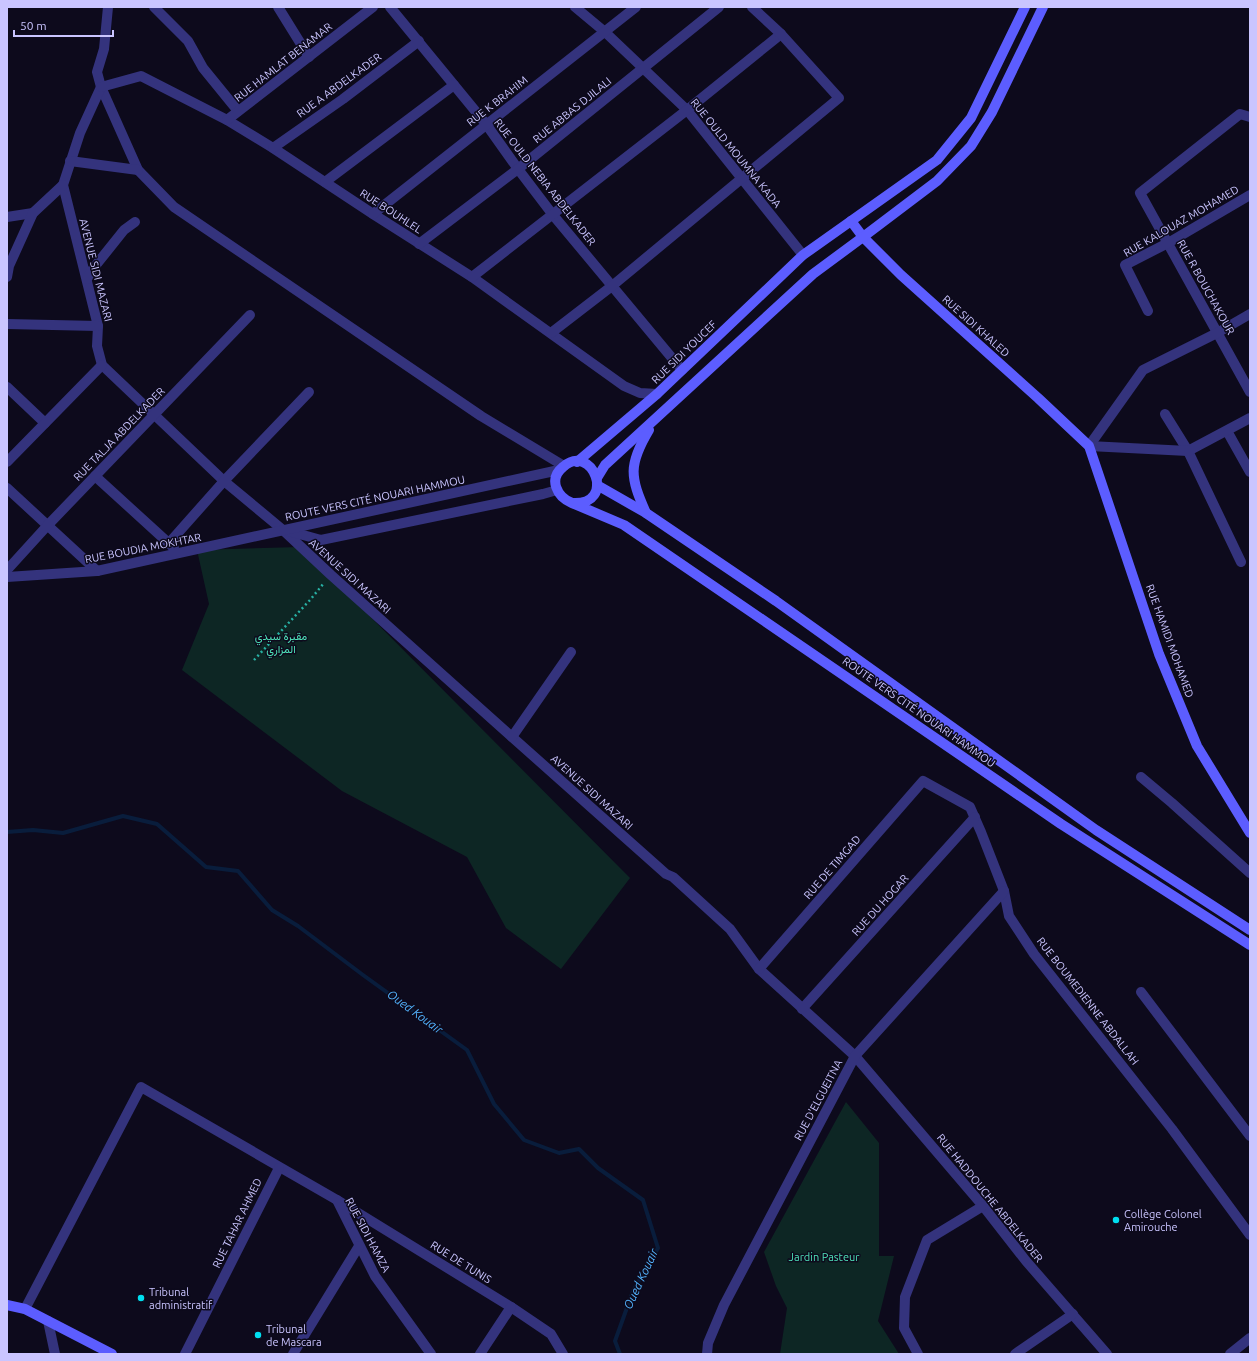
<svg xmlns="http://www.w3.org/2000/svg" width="1257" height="1361" font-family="Ubuntu,Vazirmatn,sans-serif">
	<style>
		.green { fill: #0d2624 }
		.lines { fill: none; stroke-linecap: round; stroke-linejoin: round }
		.stream { stroke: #091d3c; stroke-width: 4 }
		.path { stroke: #28b0a4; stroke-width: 2.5; stroke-dasharray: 2 3; stroke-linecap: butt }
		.street { stroke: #34337d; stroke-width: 10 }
		.secondary { stroke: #5c5dff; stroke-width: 10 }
		.poi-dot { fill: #00dff0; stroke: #0d0a1c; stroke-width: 1.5 }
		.labels { text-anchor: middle; stroke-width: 3; stroke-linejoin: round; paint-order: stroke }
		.street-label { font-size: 11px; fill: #cac5ff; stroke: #0d0a1c }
		.park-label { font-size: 11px; fill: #4ee2b9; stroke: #0d0a1c }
		.poi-label { font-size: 11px; fill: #cac5ff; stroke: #0d0a1c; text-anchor: start }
		.water-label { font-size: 12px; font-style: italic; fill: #53b4ff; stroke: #0d0a1c }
	</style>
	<rect width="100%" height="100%" fill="#0d0a1c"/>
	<g class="green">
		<polygon points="301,547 630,878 561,969 506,928 467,857 342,791 182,670 209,604 197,550"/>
		<polygon points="846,1102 879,1143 879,1256 894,1256 878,1321 899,1354 780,1354 787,1308 776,1286 764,1252"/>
	</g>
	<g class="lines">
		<polyline class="stream" points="7,832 33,830 63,833 123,816 157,824 206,867 238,871 272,910 298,926 363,975 467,1050 494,1104 524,1140 559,1153 579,1149 598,1168 643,1200 658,1248 633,1291 615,1341 620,1354"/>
		<polyline class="path" points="254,660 310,600 324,583"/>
		<g class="street">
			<polyline points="108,7 104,49 97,72 101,87 138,170 174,207 481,416 564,466"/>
			<polyline points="154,7 188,41 203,68 238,111"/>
			<polyline points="278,7 309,57"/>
			<polyline points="390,7 486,124 518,169 553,215 682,370"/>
			<polyline points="575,7 605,32 687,110 803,255"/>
			<polyline points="101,87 80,133 63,185 98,326 97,346 102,365 224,481 283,530 331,575 512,737 666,874 673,877 730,929 759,969 855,1056 983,1206 1026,1261 1107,1354"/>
			<polyline points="101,87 141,76 227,120 273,148 373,214 472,277 624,386 640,393 657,394"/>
			<polyline points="1250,117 1240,114 1140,193 1250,392"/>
			<polyline points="227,120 373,7"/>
			<polyline points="273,148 343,99 419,41"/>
			<polyline points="70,161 138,170"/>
			<polyline points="325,182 454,85"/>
			<polyline points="373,214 636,7"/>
			<polyline points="7,217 33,213"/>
			<polyline points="419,244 518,169 719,7"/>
			<polyline points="7,277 9,266 33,213 63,185"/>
			<polyline points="472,277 687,110 781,34"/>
			<polyline points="87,279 92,270 124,230 135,222"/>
			<polyline points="1148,311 1125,265 1168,243 1250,195"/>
			<polyline points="7,324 98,326"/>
			<polyline points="551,333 612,286 839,98 781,34 752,7"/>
			<polyline points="7,387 45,423"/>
			<polyline points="1165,414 1188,451 1241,562"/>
			<polyline points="1227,431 1250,472"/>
			<polyline points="1089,446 1143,370 1217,333 1250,314"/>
			<polyline points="1089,446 1188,451 1250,418"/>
			<polyline points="7,462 102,365"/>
			<polyline points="95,476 174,548"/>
			<polyline points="7,488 97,571"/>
			<polyline points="285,530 321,540 543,494 557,490"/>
			<polyline points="169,543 224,481 309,392"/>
			<polyline points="7,570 47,526 250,315"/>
			<polyline points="7,577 97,571 559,470"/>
			<polyline points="512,737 571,652"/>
			<polyline points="1141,777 1172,803 1250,873"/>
			<polyline points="759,969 923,781 970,807 981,832 1004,891 1009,916 1034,954 1172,1129 1250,1235"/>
			<polyline points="1141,992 1250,1136"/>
			<polyline points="802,1009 975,817"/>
			<polyline points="337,1200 511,1307 551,1334 563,1354"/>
			<polyline points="25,1309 141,1087 337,1200 375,1276 431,1354"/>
			<polyline points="48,1321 55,1354"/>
			<polyline points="185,1354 279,1168"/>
			<polyline points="293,1354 359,1246"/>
			<polyline points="480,1354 511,1307"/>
			<polyline points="707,1354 708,1343 724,1305 855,1056 1004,891"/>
			<polyline points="918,1354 904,1328 905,1297 927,1240 983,1206"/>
			<polyline points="1015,1354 1073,1314"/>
			<polyline points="1230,1354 1250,1338"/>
		</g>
		<g class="secondary">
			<polyline points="851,221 863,237 901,275 1038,398 1089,446 1159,654 1197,746 1250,833"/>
			<polyline points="577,462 657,394 803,255 937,160 971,118 1025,7"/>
			<polyline points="597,478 605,465 813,274 863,237 937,181 971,146 992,112 1043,7"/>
			<polyline points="597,485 646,513 776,601 1096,830 1250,930"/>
			<path d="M 572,503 C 618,506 592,441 563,467 C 548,479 557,497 572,503 L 624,525 L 1061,824 L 1250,945"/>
			<path d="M 646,513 C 630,477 628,465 649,430"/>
			<polyline points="7,1305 25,1309 112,1354"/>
		</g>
	</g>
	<g class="poi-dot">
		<circle cx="1116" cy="1220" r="4"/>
		<circle cx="141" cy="1298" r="4"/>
		<circle cx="258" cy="1335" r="4"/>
	</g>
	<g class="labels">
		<g class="street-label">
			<text transform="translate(283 62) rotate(-38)" y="4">RUE HAMLAT BENAMAR</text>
			<text transform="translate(339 85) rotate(-36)" y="4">RUE A ABDELKADER</text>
			<text transform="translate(497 101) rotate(-38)" y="4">RUE K BRAHIM</text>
			<text transform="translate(572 110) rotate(-39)" y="4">RUE ABBAS DJILALI</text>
			<text transform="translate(736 153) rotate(51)" y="4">RUE OULD MOUMNA KADA</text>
			<text transform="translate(545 182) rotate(52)" y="4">RUE OULD NEBIA ABDELKADER</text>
			<text transform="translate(391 211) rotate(33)" y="4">RUE BOUHLEL</text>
			<text transform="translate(1181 221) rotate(-30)" y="4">RUE KALOUAZ MOHAMED</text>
			<text transform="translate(96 270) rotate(76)" y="4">AVENUE SIDI MAZARI</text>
			<text transform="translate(1206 287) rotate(61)" y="4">RUE R BOUCHAKOUR</text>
			<text transform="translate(976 326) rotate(42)" y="4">RUE SIDI KHALED</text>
			<text transform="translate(684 352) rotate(-44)" y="4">RUE SIDI YOUCEF</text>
			<text transform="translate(119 434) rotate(-46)" y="4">RUE TALJA ABDELKADER</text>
			<text transform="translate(375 498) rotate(-12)" y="4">ROUTE VERS CITÉ NOUARI HAMMOU</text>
			<text transform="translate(143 548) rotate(-11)" y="4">RUE BOUDIA MOKHTAR</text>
			<text transform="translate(350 576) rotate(42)" y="4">AVENUE SIDI MAZARI</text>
			<text transform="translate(1170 641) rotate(70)" y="4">RUE HAMIDI MOHAMED</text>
			<text transform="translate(919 712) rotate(35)" y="4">ROUTE VERS CITÉ NOUARI HAMMOU</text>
			<text transform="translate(592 792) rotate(42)" y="4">AVENUE SIDI MAZARI</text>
			<text transform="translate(832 867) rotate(-49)" y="4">RUE DE TIMGAD</text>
			<text transform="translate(880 905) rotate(-48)" y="4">RUE DU HOGAR</text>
			<text transform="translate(1088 1001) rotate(52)" y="4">RUE BOUMEDIENNE ABDALLAH</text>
			<text transform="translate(818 1100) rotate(-62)" y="4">RUE D'ELGUEITNA</text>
			<text transform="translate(990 1198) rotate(51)" y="4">RUE HADDOUCHE ABDELKADER</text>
			<text transform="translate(237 1223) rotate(-64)" y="4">RUE TAHAR AHMED</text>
			<text transform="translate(368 1235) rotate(62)" y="4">RUE SIDI HAMZA</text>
			<text transform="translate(461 1262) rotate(32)" y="4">RUE DE TUNIS</text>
		</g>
		<g class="park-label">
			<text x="281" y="640">مقبرة سيدي<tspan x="281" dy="13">المزاري</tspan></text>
			<text x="824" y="1261">Jardin Pasteur</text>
		</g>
		<g class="poi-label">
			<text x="1124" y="1218">Collège Colonel<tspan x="1124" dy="13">Amirouche</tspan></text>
			<text x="149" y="1296">Tribunal<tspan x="149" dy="13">administratif</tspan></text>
			<text x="266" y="1333">Tribunal<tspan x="266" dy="13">de Mascara</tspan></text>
		</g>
		<g class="water-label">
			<text transform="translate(415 1012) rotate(36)" y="4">Oued Kouair</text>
			<text transform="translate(641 1279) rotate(-65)" y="4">Oued Kouair</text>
		</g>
	</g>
	<rect width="1257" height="1361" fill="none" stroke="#cac5ff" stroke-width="16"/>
	<path d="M14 30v6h99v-6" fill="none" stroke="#cac5ff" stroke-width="2"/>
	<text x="20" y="30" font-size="12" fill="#cac5ff" stroke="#0d0a1c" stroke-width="3" paint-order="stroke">50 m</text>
</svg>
